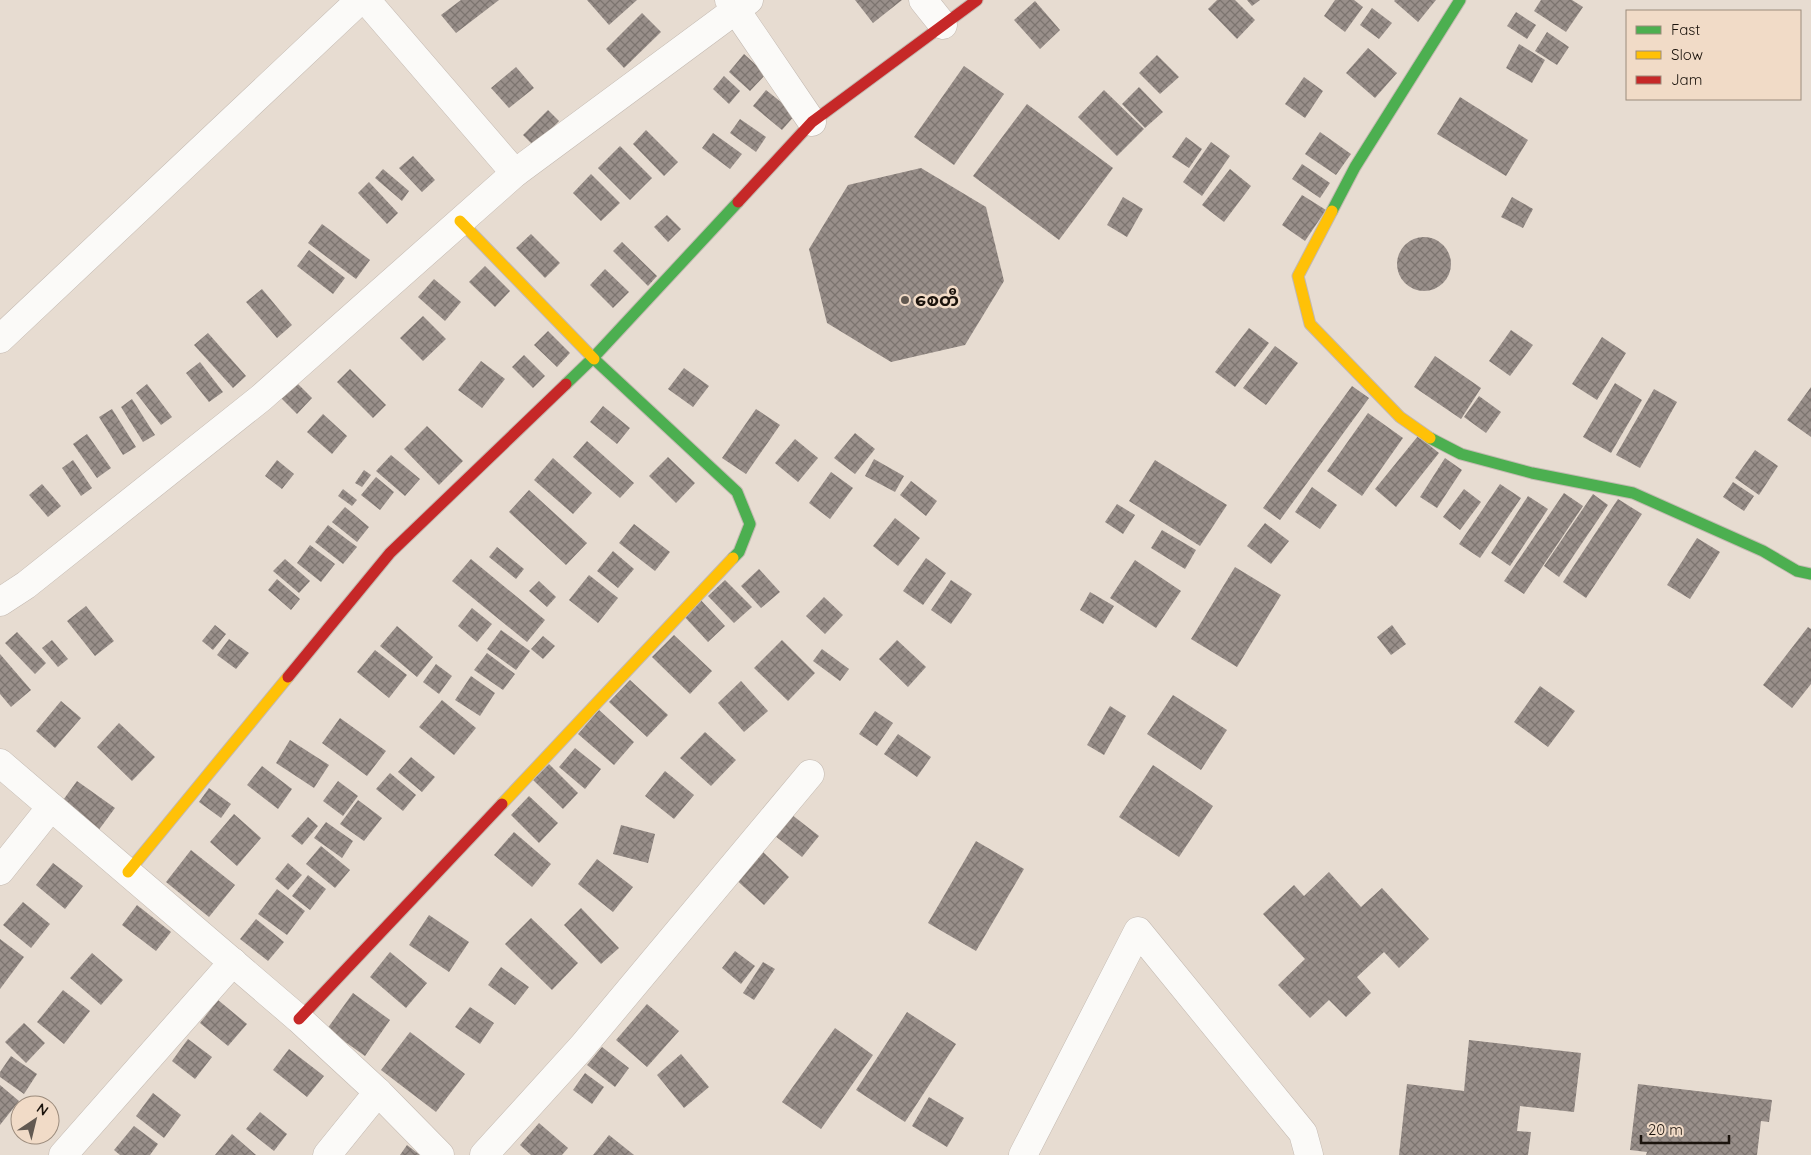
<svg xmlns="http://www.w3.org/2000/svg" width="1811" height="1155" font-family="Quicksand,'Noto Sans Myanmar',sans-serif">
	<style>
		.building { fill: url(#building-cross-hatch) }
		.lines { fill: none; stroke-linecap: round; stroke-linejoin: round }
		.street-casing { stroke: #c3b9b1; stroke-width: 29 }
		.fast-casing { stroke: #c3b9b1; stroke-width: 13 }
		.slow-casing { stroke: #c3b9b1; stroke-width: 13 }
		.jam-casing { stroke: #c3b9b1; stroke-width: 13 }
		.street { stroke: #fbfaf8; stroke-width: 28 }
		.fast { stroke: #4caf50; stroke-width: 11 }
		.slow { stroke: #ffc107; stroke-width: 11 }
		.jam { stroke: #c62828; stroke-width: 11 }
		.poi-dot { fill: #625951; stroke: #f1dbc7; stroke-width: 2 }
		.labels { text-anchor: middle; stroke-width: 5; stroke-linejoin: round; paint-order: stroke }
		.poi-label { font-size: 18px; font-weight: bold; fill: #1b130c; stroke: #f1dbc7; text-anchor: start }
	</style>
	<defs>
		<pattern id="building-cross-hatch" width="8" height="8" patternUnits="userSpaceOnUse" patternTransform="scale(1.25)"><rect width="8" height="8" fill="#998f8a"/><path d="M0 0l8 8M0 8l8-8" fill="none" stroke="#7c746f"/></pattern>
	</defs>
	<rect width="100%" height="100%" fill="#e7dcd1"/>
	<g class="building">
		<polygon points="461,0 499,0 456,33 441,15"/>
		<polygon points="587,0 637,0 609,25"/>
		<polygon points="855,0 902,0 873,23"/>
		<polygon points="1217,0 1235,0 1255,20 1237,39 1208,9"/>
		<polygon points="1247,0 1260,0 1252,6"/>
		<polygon points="1335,0 1354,0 1363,7 1345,32 1324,16"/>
		<polygon points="1395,0 1436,0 1418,22 1394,1"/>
		<polygon points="1541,0 1572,0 1583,7 1566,32 1534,11"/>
		<polygon points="1035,1 1060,30 1040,49 1014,20"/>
		<polygon points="1372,8 1392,23 1379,39 1360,25"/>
		<polygon points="1516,12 1536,25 1527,39 1507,26"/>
		<polygon points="642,13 661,32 624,68 606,49"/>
		<polygon points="1547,32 1569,47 1557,65 1535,51"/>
		<polygon points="1519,44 1545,60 1532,83 1506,68"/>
		<polygon points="1368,48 1397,73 1375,98 1346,73"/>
		<polygon points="744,54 766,74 750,91 729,72"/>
		<polygon points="1157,55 1179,77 1160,94 1139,73"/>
		<polygon points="964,66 1004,94 954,165 914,137"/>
		<polygon points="516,67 534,88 509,108 491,88"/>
		<polygon points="724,76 740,91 729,104 713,89"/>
		<polygon points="1304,77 1323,91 1305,118 1285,104"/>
		<polygon points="1139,87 1163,112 1145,128 1122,104"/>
		<polygon points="766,90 796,114 782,130 753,106"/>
		<polygon points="1104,90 1144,129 1117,156 1078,117"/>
		<polygon points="1460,97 1528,140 1506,176 1437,134"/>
		<polygon points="1027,104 1113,168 1059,240 973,176"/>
		<polygon points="548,110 559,121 534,146 523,135"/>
		<polygon points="740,119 766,137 756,152 730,133"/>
		<polygon points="646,130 678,162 664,176 633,144"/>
		<polygon points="1320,132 1351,154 1336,175 1305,154"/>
		<polygon points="713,133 742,154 730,169 702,148"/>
		<polygon points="1186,137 1202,149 1189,168 1172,157"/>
		<polygon points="1211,142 1230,156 1202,196 1183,182"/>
		<polygon points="620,146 652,178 630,200 598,168"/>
		<polygon points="413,156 435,180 422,192 399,168"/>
		<polygon points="1302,164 1330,183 1320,198 1292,179"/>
		<polygon points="921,168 986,207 1004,281 965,345 891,362 827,323 809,249 848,185"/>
		<polygon points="383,169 409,191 402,201 375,178"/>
		<polygon points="1230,169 1251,186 1224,222 1202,205"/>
		<polygon points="591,174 620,203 601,221 573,193"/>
		<polygon points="369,182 398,213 387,224 358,193"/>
		<polygon points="1302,195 1326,210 1305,241 1282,225"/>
		<polygon points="1123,197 1143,209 1127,237 1107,225"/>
		<polygon points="1512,197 1533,209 1523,228 1501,217"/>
		<polygon points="667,215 681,229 668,242 654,227"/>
		<polygon points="322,224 370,260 356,279 308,243"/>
		<polygon points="531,234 560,263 545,278 516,248"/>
		<circle cx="1424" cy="264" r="27"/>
		<polygon points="622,242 657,276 648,286 613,251"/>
		<polygon points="309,250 345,278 333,294 297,266"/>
		<polygon points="485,266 510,291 495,307 469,282"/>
		<polygon points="605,269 629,292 613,308 590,285"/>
		<polygon points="434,279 461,302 445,321 418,297"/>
		<polygon points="262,289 292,325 277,338 246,302"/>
		<polygon points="423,316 446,339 423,361 400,338"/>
		<polygon points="1249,328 1269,343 1235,387 1215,372"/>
		<polygon points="1511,330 1533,345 1510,376 1489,361"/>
		<polygon points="548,331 570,353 557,367 534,345"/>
		<polygon points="208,333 246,376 233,388 194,345"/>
		<polygon points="1602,337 1626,353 1597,400 1572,384"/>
		<polygon points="1275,346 1298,363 1266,405 1243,388"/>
		<polygon points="524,355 545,376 533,388 512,367"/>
		<polygon points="1435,356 1481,388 1461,419 1414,387"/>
		<polygon points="481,361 505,379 482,408 458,390"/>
		<polygon points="200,362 223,392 209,402 186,373"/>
		<polygon points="684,368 709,386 693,407 668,389"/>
		<polygon points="350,369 386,405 373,418 337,382"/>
		<polygon points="296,382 312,398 297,414 281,398"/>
		<polygon points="1615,383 1642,400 1611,453 1583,437"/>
		<polygon points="147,384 172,417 161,425 136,393"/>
		<polygon points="1352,386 1369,398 1280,520 1263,508"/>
		<polygon points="1811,387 1811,437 1787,420"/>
		<polygon points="1654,389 1677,402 1640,468 1616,455"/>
		<polygon points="1479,396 1501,412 1486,433 1464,417"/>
		<polygon points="132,399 155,435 143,442 121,407"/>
		<polygon points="603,406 630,428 617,444 590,422"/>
		<polygon points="112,409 136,447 123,455 99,417"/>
		<polygon points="756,409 780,425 746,474 722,458"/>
		<polygon points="1368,413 1403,438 1362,496 1327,471"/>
		<polygon points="323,414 347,436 332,454 307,432"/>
		<polygon points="427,426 463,461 439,485 404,449"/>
		<polygon points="855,433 875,449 855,474 834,458"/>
		<polygon points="87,434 111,468 97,478 73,444"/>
		<polygon points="1418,436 1439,453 1396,507 1375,489"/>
		<polygon points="795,439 818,458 798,482 775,463"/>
		<polygon points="587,441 634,483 620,498 573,457"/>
		<polygon points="1755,450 1778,466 1759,495 1735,478"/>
		<polygon points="391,455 420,479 405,496 376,471"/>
		<polygon points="668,457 695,483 676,503 649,476"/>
		<polygon points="553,458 592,493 573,514 534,480"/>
		<polygon points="1445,458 1462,470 1437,508 1420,497"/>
		<polygon points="874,459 904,476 895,492 865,476"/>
		<polygon points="73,460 92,488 81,496 62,468"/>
		<polygon points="277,460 294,474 282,489 265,476"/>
		<polygon points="1155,460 1227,505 1200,546 1129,501"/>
		<polygon points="364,470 371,475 362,487 355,483"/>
		<polygon points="831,472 853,488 830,519 809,503"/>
		<polygon points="376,477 394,492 380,510 361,495"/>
		<polygon points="911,481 937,501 926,516 900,495"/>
		<polygon points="1733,482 1754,496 1744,511 1723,497"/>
		<polygon points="42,484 61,506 48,517 29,495"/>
		<polygon points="1500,484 1521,498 1480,558 1459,544"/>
		<polygon points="1312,487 1337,505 1320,529 1295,512"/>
		<polygon points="343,489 357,500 352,506 338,496"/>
		<polygon points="1464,489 1481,502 1460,530 1443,517"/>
		<polygon points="529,490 587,543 566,565 509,512"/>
		<polygon points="1564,493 1583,506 1524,594 1504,581"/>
		<polygon points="1593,494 1608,505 1559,577 1544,566"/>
		<polygon points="1528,496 1548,509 1510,566 1491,553"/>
		<polygon points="1618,499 1642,514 1586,598 1563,582"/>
		<polygon points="1117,504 1135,515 1123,534 1105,522"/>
		<polygon points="345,507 369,527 357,542 332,522"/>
		<polygon points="895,518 920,538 898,566 873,546"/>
		<polygon points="1265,523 1289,541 1271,564 1247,546"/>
		<polygon points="634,524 670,552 655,571 619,543"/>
		<polygon points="328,525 357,547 343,564 315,542"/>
		<polygon points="1162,530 1196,550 1185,569 1151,548"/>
		<polygon points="1697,538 1720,552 1690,599 1667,585"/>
		<polygon points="310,545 335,564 321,582 297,563"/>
		<polygon points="497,547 524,569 516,579 489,557"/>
		<polygon points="613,551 634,569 618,588 597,571"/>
		<polygon points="926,558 946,573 923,605 903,591"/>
		<polygon points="285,559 310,581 299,593 273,571"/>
		<polygon points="471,559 545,620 527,642 452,581"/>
		<polygon points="1135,560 1181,591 1156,628 1110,598"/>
		<polygon points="1235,567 1281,595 1237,667 1191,639"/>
		<polygon points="759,569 780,592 761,608 741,586"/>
		<polygon points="589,575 618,598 598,623 569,600"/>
		<polygon points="277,579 300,599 291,610 268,590"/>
		<polygon points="725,580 752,607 734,623 708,596"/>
		<polygon points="951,580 972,594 951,624 931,610"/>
		<polygon points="539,581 556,597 547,607 529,591"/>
		<polygon points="1090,592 1114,606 1103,624 1080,610"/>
		<polygon points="698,597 725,626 708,642 681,613"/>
		<polygon points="824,597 843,615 825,634 806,616"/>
		<polygon points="86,606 114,641 95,656 67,621"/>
		<polygon points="472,608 492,624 477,642 458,626"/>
		<polygon points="215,625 226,634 213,650 202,641"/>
		<polygon points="1392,625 1406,644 1391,655 1377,637"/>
		<polygon points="397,626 433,657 417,677 380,646"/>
		<polygon points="1808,627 1811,629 1811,684 1792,708 1763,685"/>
		<polygon points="501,630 530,651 516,670 487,649"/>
		<polygon points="17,632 46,663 35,674 5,643"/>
		<polygon points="674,635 712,671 690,694 652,657"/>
		<polygon points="543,636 555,646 543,659 531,649"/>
		<polygon points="229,639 249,653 236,669 217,655"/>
		<polygon points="52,640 68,659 58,667 42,648"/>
		<polygon points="782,640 815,673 788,701 754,668"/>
		<polygon points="897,640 926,667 908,687 879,659"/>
		<polygon points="822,649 849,669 840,681 813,661"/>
		<polygon points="375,650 407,675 389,698 357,672"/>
		<polygon points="487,653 515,674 503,690 474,670"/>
		<polygon points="0,654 31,690 11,707 0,694"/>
		<polygon points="436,664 452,676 439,694 423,682"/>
		<polygon points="471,676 495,693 480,716 455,700"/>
		<polygon points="630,680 668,715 647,737 609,702"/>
		<polygon points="741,681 768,711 744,732 718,703"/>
		<polygon points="1540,686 1575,711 1548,747 1514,722"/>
		<polygon points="1173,695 1227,730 1201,770 1147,734"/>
		<polygon points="442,700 476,728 454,755 419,727"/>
		<polygon points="61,701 81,718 55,748 36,731"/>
		<polygon points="1110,706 1126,716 1104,755 1087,745"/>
		<polygon points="599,710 634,742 614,765 578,734"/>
		<polygon points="875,711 893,723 877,746 859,734"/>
		<polygon points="340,718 386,751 367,776 322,743"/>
		<polygon points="119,723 155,757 132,781 97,747"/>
		<polygon points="705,732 736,760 711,786 680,758"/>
		<polygon points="898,734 931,757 917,777 884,754"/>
		<polygon points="290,740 329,765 314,788 276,763"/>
		<polygon points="575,748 601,769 585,789 559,767"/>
		<polygon points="411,757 435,777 422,792 398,772"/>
		<polygon points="549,764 578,793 563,809 533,780"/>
		<polygon points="1153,765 1213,806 1179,857 1119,817"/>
		<polygon points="262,766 292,789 278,809 247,785"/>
		<polygon points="665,771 694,795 674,819 645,796"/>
		<polygon points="390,773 416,795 403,811 376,789"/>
		<polygon points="77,781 115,808 98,831 61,803"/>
		<polygon points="338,781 358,796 343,816 323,801"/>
		<polygon points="209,788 231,804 221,818 199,802"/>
		<polygon points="529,796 558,823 539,843 511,815"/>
		<polygon points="358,800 382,818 364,841 340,824"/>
		<polygon points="787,811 819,836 802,857 770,832"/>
		<polygon points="234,814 261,838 237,866 210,842"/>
		<polygon points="308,817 318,826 302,845 291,836"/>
		<polygon points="326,822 353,841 342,858 314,838"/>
		<polygon points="621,825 655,834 648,863 613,854"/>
		<polygon points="514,832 551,864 532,887 494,855"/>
		<polygon points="976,841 1024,869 976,951 928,923"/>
		<polygon points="321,846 350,870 335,888 306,864"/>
		<polygon points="759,848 789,877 764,905 733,877"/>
		<polygon points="191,850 235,885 209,917 166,882"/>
		<polygon points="597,859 633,887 613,912 578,884"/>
		<polygon points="53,863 83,886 65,909 36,885"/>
		<polygon points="288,863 302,875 288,890 275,879"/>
		<polygon points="1329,872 1361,907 1382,888 1429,939 1399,968 1384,952 1357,977 1371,993 1346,1017 1329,1000 1310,1018 1278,985 1305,959 1263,914 1294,885 1304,896"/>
		<polygon points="308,875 326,889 310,910 292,896"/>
		<polygon points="277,889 305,911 287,935 258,914"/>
		<polygon points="23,902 50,924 31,948 3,925"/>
		<polygon points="137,905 171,932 156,951 122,925"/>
		<polygon points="581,908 619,948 601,964 564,925"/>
		<polygon points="429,915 469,942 449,972 409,945"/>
		<polygon points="531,918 578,963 552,990 505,944"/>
		<polygon points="256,919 284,942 268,961 240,939"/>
		<polygon points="0,939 24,957 0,989"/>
		<polygon points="735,951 755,966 741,984 722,968"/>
		<polygon points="390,952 427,983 406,1008 370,977"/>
		<polygon points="92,953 123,980 101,1005 70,978"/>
		<polygon points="763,962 775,969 754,1000 743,993"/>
		<polygon points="501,967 529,987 515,1005 488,985"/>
		<polygon points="63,990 90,1011 64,1044 37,1022"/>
		<polygon points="353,993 390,1020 365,1056 327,1029"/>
		<polygon points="218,1000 247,1024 228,1046 200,1023"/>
		<polygon points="647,1004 679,1031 647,1067 616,1040"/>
		<polygon points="470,1007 494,1023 480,1044 455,1027"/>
		<polygon points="907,1012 956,1044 905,1122 856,1090"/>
		<polygon points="24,1023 45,1043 26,1063 5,1042"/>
		<polygon points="835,1028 873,1055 821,1129 782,1102"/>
		<polygon points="410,1032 465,1074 436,1112 381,1070"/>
		<polygon points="188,1039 212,1057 195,1079 172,1061"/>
		<polygon points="1469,1040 1581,1053 1574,1112 1520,1106 1517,1131 1531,1132 1528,1155 1399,1155 1407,1084 1464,1091"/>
		<polygon points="602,1047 629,1068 615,1087 587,1065"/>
		<polygon points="289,1049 324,1076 307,1097 273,1070"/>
		<polygon points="681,1054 709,1087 684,1108 657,1075"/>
		<polygon points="11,1056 37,1074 24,1094 0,1077 0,1072"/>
		<polygon points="585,1073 604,1087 592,1104 573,1090"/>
		<polygon points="1638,1084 1772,1100 1769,1122 1761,1121 1757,1155 1646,1155 1647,1152 1630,1150"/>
		<polygon points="0,1085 19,1101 0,1125"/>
		<polygon points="153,1093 181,1115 164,1138 136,1116"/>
		<polygon points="929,1097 964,1118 947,1147 912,1126"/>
		<polygon points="260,1112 287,1134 274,1151 246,1129"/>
		<polygon points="539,1123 568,1148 562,1155 531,1155 520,1145"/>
		<polygon points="134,1126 158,1144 150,1155 120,1155 114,1150"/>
		<polygon points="232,1134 256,1155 215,1155"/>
		<polygon points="609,1135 634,1155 593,1155"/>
		<polygon points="407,1145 420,1155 400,1155"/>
	</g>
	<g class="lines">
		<g class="street-casing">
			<g id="street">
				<polyline points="366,0 515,173"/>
				<polyline points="729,0 812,122"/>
				<polyline points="923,0 943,25"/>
				<polyline points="0,339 360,0"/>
				<polyline points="0,602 26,585 261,398 515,173 749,0"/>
				<polyline points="0,763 299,1019 378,1092 440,1155"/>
				<polyline points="0,871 51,807"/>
				<polyline points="63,1155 233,962"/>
				<polyline points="327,1155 378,1092"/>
				<polyline points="484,1155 582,1047 810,774"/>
				<polyline points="1023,1155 1138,931 1303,1133 1309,1155"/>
			</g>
		</g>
		<g class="fast-casing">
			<g id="fast">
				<polyline points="1332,211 1355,167 1460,0"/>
				<polyline points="594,359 737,492 750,524 739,552 733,558"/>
				<polyline points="566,384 593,358 738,202"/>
				<polyline points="1430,438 1461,454 1532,473 1633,493 1763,551 1797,571 1811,574"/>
			</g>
		</g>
		<g class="slow-casing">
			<g id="slow">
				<polyline points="1332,211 1298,276 1310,324 1400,417 1430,438"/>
				<polyline points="460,221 594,359"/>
				<polyline points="502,804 733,558"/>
				<polyline points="128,872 288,677"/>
			</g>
		</g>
		<g class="jam-casing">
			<g id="jam">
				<polyline points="738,202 812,122 977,0"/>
				<polyline points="288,677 390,553 566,384"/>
				<polyline points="299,1019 502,804"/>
			</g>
		</g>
		<use href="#street" class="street"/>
		<use href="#fast" class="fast"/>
		<use href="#slow" class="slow"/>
		<use href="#jam" class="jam"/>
	</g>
	<circle class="poi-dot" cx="905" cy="300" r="5"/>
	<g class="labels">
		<g class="poi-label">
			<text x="915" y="306">စေတီ</text>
		</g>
	</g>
	<rect x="1626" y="10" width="175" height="90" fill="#f1dbc7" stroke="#9b8b7c"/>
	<rect x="1636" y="26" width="25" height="8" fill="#4caf50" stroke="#9b8b7c"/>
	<text x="1671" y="35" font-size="15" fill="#1b130c">Fast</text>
	<rect x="1636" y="51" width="25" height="8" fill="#ffc107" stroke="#9b8b7c"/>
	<text x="1671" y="60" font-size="15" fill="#1b130c">Slow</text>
	<rect x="1636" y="76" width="25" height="8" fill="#c62828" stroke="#9b8b7c"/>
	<text x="1671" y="85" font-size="15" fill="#1b130c">Jam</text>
	<g transform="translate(35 1120) rotate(35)"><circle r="24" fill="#f1dbc7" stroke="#9b8b7c"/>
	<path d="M0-4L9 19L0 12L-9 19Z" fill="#625951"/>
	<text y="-8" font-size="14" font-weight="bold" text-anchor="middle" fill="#1b130c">N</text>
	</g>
	<path d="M1641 1135v8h88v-8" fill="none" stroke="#1b130c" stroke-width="2.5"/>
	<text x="1648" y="1135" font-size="15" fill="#1b130c" stroke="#f1dbc7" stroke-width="4" paint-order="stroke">20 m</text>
</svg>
